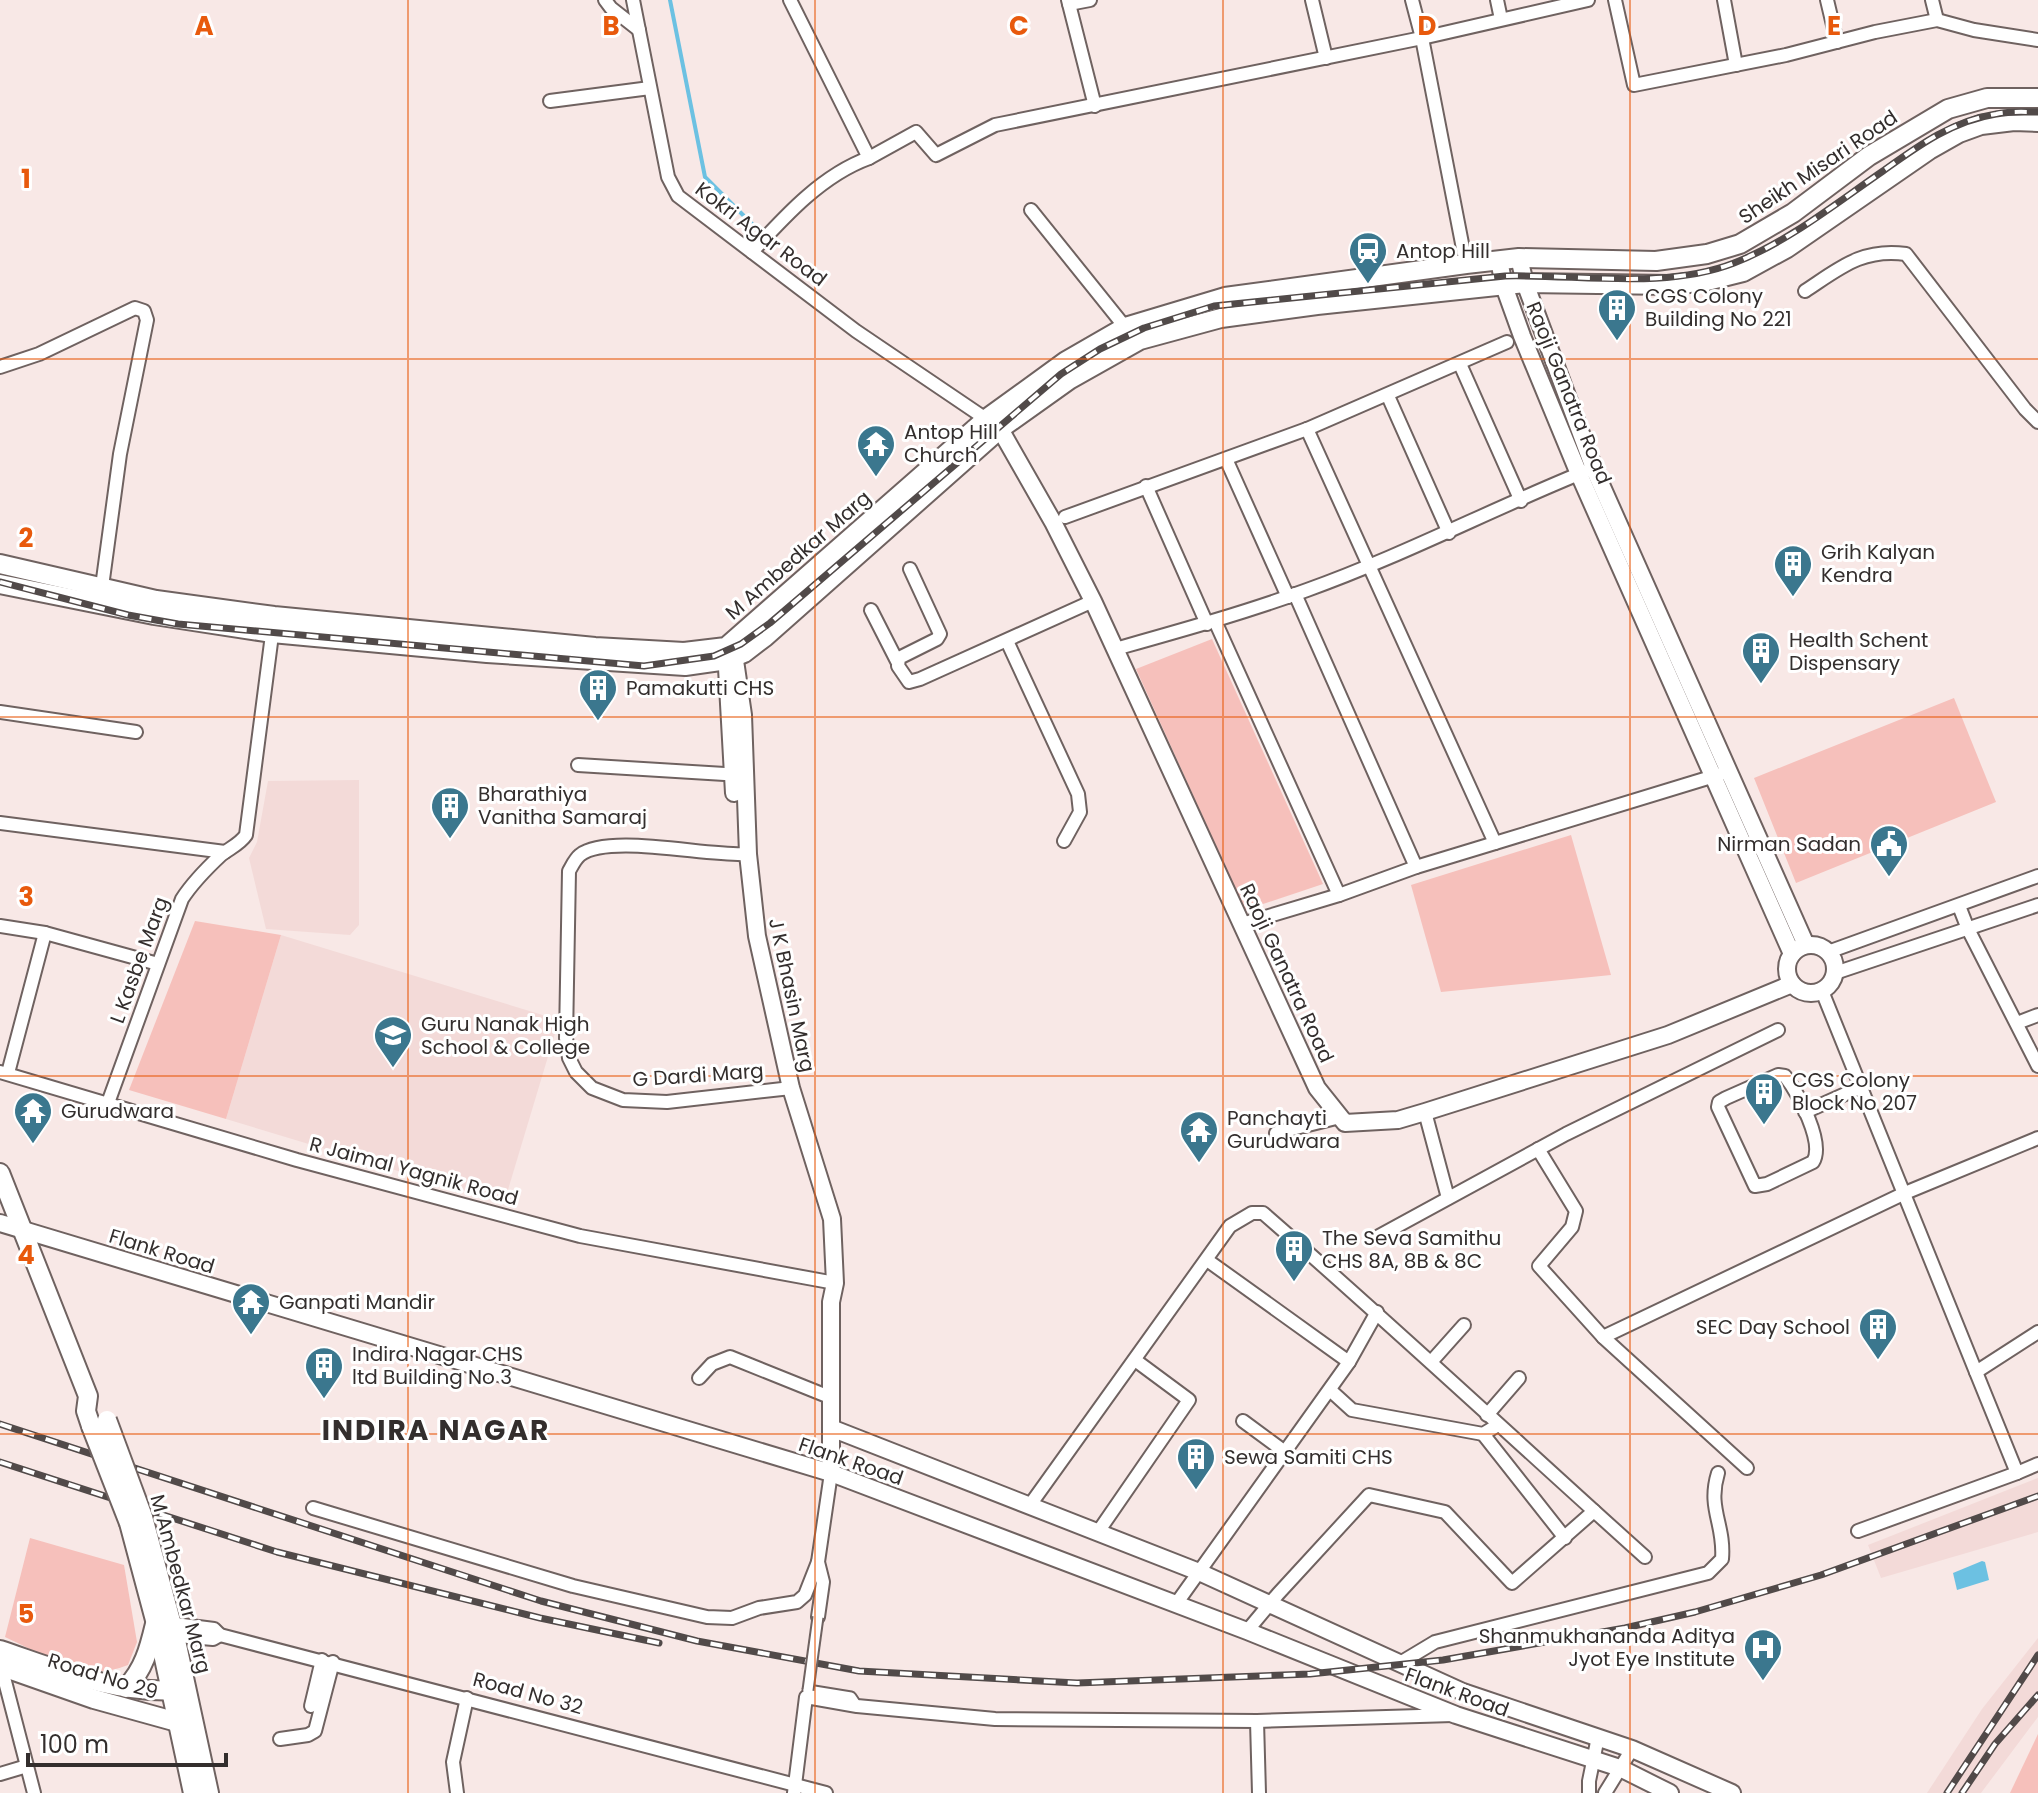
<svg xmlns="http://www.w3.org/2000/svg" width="2038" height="1793" font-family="Poppins,sans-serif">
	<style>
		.built { fill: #f3dad8 }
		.green { fill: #f6c0bb }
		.water { fill: #6cc1e2 }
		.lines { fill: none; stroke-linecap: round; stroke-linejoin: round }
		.stream { stroke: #6cc1e2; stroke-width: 4 }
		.pedestrian-casing { stroke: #6f6260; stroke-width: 13 }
		.minor-casing { stroke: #6f6260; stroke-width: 16 }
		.tertiary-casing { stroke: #6f6260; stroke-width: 20 }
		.secondary-casing { stroke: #6f6260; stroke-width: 22 }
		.pedestrian { stroke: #fff; stroke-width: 9 }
		.minor { stroke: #fff; stroke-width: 12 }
		.tertiary { stroke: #fff; stroke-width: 16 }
		.secondary { stroke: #fff; stroke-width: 18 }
		.rail-casing { stroke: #514a49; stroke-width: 7 }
		.rail { stroke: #fff; stroke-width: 4; stroke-dasharray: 12; stroke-linecap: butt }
		.pedestrian-bridge-casing { stroke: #6f6260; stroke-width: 13; stroke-linecap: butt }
		.secondary-bridge-casing { stroke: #6f6260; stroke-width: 22; stroke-linecap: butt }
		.pedestrian-bridge { stroke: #fff; stroke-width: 9 }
		.secondary-bridge { stroke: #fff; stroke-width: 18 }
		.grid { fill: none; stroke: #e8590c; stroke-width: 2; stroke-opacity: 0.55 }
		.labels { text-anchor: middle; stroke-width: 6; stroke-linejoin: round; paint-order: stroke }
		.street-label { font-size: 20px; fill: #332e2d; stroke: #fff }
		.poi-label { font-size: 20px; fill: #332e2d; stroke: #fff; text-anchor: start }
		.district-label { font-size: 28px; font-weight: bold; letter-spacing: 2px; fill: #332e2d; stroke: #fff }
		.grid-label { font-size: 26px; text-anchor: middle; font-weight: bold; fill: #e8590c; stroke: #fff; stroke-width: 6; stroke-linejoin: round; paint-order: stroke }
	</style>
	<rect width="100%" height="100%" fill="#f8e8e6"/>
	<g class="built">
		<polygon points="359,780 359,925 350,935 266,929 249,858 257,842 268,781"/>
		<polygon points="281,935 559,1020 504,1203 226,1119"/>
		<polygon points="2038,1478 2038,1532 1881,1578 1868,1545"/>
		<polygon points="2038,1638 2038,1717 1981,1793 1927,1793 1982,1709"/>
	</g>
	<g class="green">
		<polygon points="1212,639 1323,884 1245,910 1136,669"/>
		<polygon points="1954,698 1996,802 1796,883 1754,778"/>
		<polygon points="1571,835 1611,975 1441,992 1411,885"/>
		<polygon points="195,921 281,935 226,1119 129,1090"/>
		<path d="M 30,1538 L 124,1565 L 137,1642 L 128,1665 C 80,1684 49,1657 5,1637 Z"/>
		<polygon points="2038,1734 2038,1793 2010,1793"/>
	</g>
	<polygon class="water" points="1982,1561 1985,1562 1989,1580 1957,1590 1953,1573"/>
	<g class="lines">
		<polyline class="stream" points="670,0 705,177 761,233"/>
		<g class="pedestrian-casing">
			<polyline id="pedestrian" points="808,1690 851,1697 857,1706"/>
		</g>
		<g class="minor-casing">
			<g id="minor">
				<polyline points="605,0 611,8 639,30"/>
				<polyline points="633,0 668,177 678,196 856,331 986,419"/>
				<polyline points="1068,0 1095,106"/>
				<polyline points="1312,0 1326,58"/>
				<polyline points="1412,0 1422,38 1466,264"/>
				<polyline points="1497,0 1501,19"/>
				<polyline points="1615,0 1634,85 1786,55 1875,32 1937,20 1974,30 2038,40"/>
				<polyline points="1724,0 1736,65"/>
				<polyline points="1827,0 1837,42"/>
				<polyline points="1932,0 1937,20"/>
				<polyline points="1069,4 1090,0"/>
				<polyline points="550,101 650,88"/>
				<polyline points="869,158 916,132 936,155 995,125 1422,38 1588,0"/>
				<polyline points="1031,210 1125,327"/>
				<path d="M 752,252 C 785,216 822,175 869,158 L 790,0"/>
				<path d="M 1805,291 C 1840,268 1862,248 1906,254 L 2025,409 L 2038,422"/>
				<polyline points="1460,364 1521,501"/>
				<polyline points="0,367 39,354 135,308 144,311 147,320 120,454 101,594"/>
				<polyline points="1388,396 1449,533"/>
				<polyline points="1226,459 1288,597"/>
				<polyline points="1146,486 1207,624"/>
				<polyline points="1065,517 1307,429 1507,342"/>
				<polyline points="910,569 940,634 937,639 899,658 898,666 909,682 920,679 1093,601"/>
				<polyline points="1295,594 1416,867"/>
				<polyline points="871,610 897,661"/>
				<polyline points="1215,621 1339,895 1416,867 1495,843 1307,429"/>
				<polyline points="1007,641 1078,794 1080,812 1064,841"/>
				<path d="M 1115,649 C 1179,631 1244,613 1307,590 C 1402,556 1492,509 1586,471"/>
				<polyline points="0,712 136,732"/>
				<polyline points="578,765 741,775"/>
				<polyline points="0,823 225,852"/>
				<polyline points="1495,843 1721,774"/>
				<path d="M 748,854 C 709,857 609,833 580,855 C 575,859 572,866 569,871 L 566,1038 L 569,1058 L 576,1072 L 592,1088 L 623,1100 L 667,1102 L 791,1088"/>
				<polyline points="1959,906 1968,929 2038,1066"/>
				<polyline points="1242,924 1339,895"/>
				<polyline points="0,926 45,933 158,964"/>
				<polyline points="1828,952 2038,876"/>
				<polyline points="1835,973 2038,905"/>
				<polyline points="1822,991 1976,1372 2038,1332"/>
				<polyline points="2017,1023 2038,1015"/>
				<polyline points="0,1072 297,1160 580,1236 835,1283"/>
				<polyline points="8,1073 45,933"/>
				<path d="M 1778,1075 L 1785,1076 C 1798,1093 1825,1143 1813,1162 L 1767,1184 L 1755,1186 L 1718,1107 L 1719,1102 L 1726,1098 Z"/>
				<path d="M 108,1103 L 182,899 C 193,882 206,869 221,855 C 230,848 240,844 246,835 L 273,627"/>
				<polyline points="1425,1112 1448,1198"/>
				<polyline points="1805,1112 1861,1087"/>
				<polyline points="1276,1133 1340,1117"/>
				<polyline points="1538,1149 1576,1211 1572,1227 1539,1266 1603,1337 1747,1468"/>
				<polyline points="1379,1236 1566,1134 1778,1030"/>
				<polyline points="1207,1260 1349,1362"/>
				<polyline points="1603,1337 1905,1193 2038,1138"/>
				<polyline points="1431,1362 1464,1325"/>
				<polyline points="699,1378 712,1364 730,1357 832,1398"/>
				<polyline points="1330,1390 1352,1410 1483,1434 1498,1425"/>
				<polyline points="1487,1415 1519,1378"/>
				<polyline points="1243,1421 1285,1452"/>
				<polyline points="1483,1434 1565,1538"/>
				<polyline points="2017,1473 2038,1464"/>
				<path d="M 1030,1505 L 1230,1226 L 1252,1213 L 1263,1213 C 1392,1325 1517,1442 1645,1557"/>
				<polyline points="313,1508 573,1586 707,1617 732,1618 759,1608 797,1602 805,1595 818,1562"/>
				<polyline points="1858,1531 2017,1473 1976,1372"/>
				<polyline points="1098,1532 1189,1400 1135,1360"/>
				<polyline points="1176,1604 1349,1362 1377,1312"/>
				<polyline points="818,1617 823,1582 818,1562 831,1473"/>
				<polyline points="167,1623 214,1629 220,1635 213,1639 168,1635"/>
				<polyline points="1247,1631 1278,1594 1369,1495 1445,1512 1512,1583 1594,1511"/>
				<polyline points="220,1635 826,1793"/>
				<polyline points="2,1661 1,1666 34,1793"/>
				<path d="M 1400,1663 L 1435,1642 L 1708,1573 L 1722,1559 C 1725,1524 1707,1509 1718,1473"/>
				<polyline points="311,1706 322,1660"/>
				<polyline points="1257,1721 1259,1793"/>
				<polyline points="280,1739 308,1735 315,1731 333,1662"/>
				<polyline points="0,1774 27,1766"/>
				<polyline points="457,1793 453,1762 467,1698"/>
				<polyline points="794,1793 806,1697 857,1706 995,1719 1257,1721 1453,1715"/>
				<polyline points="1589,1793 1589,1781 1598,1737"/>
				<polyline points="1605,1793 1632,1749"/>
			</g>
		</g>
		<g class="tertiary-casing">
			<g id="tertiary">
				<polyline points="1519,258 1525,283 1595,471 1806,945"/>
				<polyline points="1499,260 1504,286 1522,336 1579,474 1792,954"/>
				<polyline points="990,422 1000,429 1053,522 1093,601 1317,1088 1345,1123 1398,1120 1425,1112 1668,1035 1792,984"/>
				<polyline points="733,647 743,715 748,854 757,936 791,1088 832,1219 835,1283 831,1302 831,1473"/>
				<polyline points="727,668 734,793"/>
				<circle cx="1811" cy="969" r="24"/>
				<polyline points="0,1223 831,1473 1247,1631 1456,1715 1620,1768 1670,1793"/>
				<polyline points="831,1428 1199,1572 1463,1692 1632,1749 1732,1793"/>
			</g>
		</g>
		<g class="secondary-casing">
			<g id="secondary">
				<polyline points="0,564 156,600 274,616 595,647 684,652 726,647 986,419 1066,361 1125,327 1225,297 1466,264 1519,258 1656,261 1707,254 1740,244 1793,213 1869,156 1948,109 1987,98 2038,98"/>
				<polyline points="0,584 154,615 272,633 487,653 685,666 727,660 744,653 765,637 1000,429 1069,380 1140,340 1221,318 1317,305 1525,283 1671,285 1707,281 1743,272 1787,248 1929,150 1959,133 1981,125 2014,121 2038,122"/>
				<polyline points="0,1173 88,1396 86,1411 91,1426"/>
				<polyline points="143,1517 175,1636 209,1793"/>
				<polyline points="129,1523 159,1635 193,1793"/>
				<path d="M 0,1650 C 59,1670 115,1694 179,1690"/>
				<polyline points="0,1666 94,1699 177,1722 187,1722"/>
				<path d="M 126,1688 C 144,1669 149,1649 155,1624"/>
			</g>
		</g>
		<use href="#pedestrian" class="pedestrian"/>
		<use href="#minor" class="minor"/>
		<use href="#tertiary" class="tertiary"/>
		<use href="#secondary" class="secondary"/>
		<g class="rail-casing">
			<g id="rail">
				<path d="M 0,582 L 128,615 L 178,624 L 644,666 L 714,656 L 741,644 L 770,623 L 1061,374 L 1100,349 L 1144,328 L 1214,306 L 1505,276 C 1578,274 1665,290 1734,263 C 1788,242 1835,204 1883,171 C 1918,146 1952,121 1996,114 C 2009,111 2024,112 2038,112"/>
				<polyline points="0,1424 541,1601 697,1641 859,1671 1077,1683 1310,1674 1443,1660 1625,1628 1695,1612 1821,1575 2038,1496"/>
				<polyline points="0,1462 277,1552 540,1618 659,1643"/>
				<polyline points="1947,1793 2038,1655"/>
				<polyline points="1962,1793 1995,1744 2038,1695"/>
			</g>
		</g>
		<use href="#rail" class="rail"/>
		<g class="pedestrian-bridge-casing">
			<polyline id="pedestrian-bridge" points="808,1690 818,1617"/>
		</g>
		<g class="secondary-bridge-casing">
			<g id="secondary-bridge">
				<polyline points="107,1420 143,1517"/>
				<polyline points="91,1426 129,1523"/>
			</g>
		</g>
		<use href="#pedestrian-bridge" class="pedestrian-bridge"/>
		<use href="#secondary-bridge" class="secondary-bridge"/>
	</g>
	<path class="grid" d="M 408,0 L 408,1793M 815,0 L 815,1793M 1223,0 L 1223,1793M 1630,0 L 1630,1793M 0,359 L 2038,359M 0,717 L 2038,717M 0,1076 L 2038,1076M 0,1434 L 2038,1434"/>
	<defs>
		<g id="station-pin" transform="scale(2)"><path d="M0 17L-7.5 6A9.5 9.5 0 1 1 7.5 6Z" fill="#3b778e" stroke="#fff"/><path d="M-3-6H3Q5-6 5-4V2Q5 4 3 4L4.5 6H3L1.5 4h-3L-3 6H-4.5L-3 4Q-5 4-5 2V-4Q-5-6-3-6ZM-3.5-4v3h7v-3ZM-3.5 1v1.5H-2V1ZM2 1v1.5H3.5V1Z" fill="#fff"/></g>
		<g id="building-pin" transform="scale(2)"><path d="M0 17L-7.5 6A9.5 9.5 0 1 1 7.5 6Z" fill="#3b778e" stroke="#fff"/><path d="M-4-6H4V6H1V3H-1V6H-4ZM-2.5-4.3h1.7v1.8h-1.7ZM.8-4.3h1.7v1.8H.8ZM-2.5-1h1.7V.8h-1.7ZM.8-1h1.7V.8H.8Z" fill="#fff"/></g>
		<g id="temple-pin" transform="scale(2)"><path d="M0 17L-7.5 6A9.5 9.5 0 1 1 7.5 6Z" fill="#3b778e" stroke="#fff"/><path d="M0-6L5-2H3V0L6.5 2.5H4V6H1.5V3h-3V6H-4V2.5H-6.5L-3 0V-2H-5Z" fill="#fff"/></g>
		<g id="civic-pin" transform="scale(2)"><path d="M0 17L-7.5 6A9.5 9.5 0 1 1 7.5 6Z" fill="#3b778e" stroke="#fff"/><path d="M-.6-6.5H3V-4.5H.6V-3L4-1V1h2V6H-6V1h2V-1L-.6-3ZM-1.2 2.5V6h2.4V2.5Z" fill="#fff"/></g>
		<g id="university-pin" transform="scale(2)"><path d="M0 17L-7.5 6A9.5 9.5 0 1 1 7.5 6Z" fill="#3b778e" stroke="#fff"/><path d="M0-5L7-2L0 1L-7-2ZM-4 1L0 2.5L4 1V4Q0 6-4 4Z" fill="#fff"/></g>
		<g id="hospital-pin" transform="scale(2)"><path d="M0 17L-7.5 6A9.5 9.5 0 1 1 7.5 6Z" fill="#3b778e" stroke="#fff"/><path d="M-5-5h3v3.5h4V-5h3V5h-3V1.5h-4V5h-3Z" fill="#fff"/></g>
	</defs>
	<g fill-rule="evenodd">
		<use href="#station-pin" x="1368" y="251"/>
		<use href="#building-pin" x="1617" y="308"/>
		<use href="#temple-pin" x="876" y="444"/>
		<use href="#building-pin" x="1793" y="564"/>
		<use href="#building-pin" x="1761" y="651"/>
		<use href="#building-pin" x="598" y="688"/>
		<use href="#building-pin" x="450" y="806"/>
		<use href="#civic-pin" x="1889" y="844"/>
		<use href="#university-pin" x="393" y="1035"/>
		<use href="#building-pin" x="1764" y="1092"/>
		<use href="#temple-pin" x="33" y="1111"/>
		<use href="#temple-pin" x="1199" y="1130"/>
		<use href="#building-pin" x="1294" y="1249"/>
		<use href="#temple-pin" x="251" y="1302"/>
		<use href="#building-pin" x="1878" y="1327"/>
		<use href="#building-pin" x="324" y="1366"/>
		<use href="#building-pin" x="1196" y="1457"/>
		<use href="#hospital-pin" x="1763" y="1648"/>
	</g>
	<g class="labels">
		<g class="street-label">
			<text transform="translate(1818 167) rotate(-34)" y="7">Sheikh Misari Road</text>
			<text transform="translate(761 234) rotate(37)" y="7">Kokri Agar Road</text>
			<text transform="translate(1569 393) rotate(68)" y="7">Raoji Ganatra Road</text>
			<text transform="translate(798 555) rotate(-41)" y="7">M Ambedkar Marg</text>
			<text transform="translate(139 960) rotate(-70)" y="7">L Kasbe Marg</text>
			<text transform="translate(1287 973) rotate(65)" y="7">Raoji Ganatra Road</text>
			<text transform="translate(792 995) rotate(78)" y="7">J K Bhasin Marg</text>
			<text transform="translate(698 1075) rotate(-4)" y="7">G Dardi Marg</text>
			<text transform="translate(414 1171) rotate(15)" y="7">R Jaimal Yagnik Road</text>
			<text transform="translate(162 1251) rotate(17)" y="7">Flank Road</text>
			<text transform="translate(851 1461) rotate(19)" y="7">Flank Road</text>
			<text transform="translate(181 1584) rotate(75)" y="7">M Ambedkar Marg</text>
			<text transform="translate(103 1676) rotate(17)" y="7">Road No 29</text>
			<text transform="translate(1457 1692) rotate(20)" y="7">Flank Road</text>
			<text transform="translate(528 1693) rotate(15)" y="7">Road No 32</text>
		</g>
		<g class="poi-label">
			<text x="1396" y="258">Antop Hill</text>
			<text x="1645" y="303">CGS Colony<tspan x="1645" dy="23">Building No 221</tspan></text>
			<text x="904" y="439">Antop Hill<tspan x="904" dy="23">Church</tspan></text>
			<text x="1821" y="559">Grih Kalyan<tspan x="1821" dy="23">Kendra</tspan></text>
			<text x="1789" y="647">Health Schent<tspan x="1789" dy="23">Dispensary</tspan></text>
			<text x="626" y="695">Pamakutti CHS</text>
			<text x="478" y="801">Bharathiya<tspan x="478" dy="23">Vanitha Samaraj</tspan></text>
			<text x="1861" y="851" text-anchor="end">Nirman Sadan</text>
			<text x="421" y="1031">Guru Nanak High<tspan x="421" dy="23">School &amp; College</tspan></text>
			<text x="1792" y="1087">CGS Colony<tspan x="1792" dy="23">Block No 207</tspan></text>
			<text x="61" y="1118">Gurudwara</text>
			<text x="1227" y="1125">Panchayti<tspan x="1227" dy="23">Gurudwara</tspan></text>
			<text x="1322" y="1245">The Seva Samithu<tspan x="1322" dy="23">CHS 8A, 8B &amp; 8C</tspan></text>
			<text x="279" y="1309">Ganpati Mandir</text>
			<text x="1850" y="1334" text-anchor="end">SEC Day School</text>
			<text x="352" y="1361">Indira Nagar CHS<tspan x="352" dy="23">ltd Building No 3</tspan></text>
			<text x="1224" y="1464">Sewa Samiti CHS</text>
			<text x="1735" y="1643" text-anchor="end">Shanmukhananda Aditya<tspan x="1735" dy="23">Jyot Eye Institute</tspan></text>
		</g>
		<g class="district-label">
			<text x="436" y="1440">INDIRA NAGAR</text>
		</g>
	</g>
	<g class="grid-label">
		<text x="204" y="35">A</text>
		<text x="611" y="35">B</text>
		<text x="1019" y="35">C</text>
		<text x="1427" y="35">D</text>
		<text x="1834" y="35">E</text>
		<text x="26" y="188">1</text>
		<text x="26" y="547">2</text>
		<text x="26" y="906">3</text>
		<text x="26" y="1264">4</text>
		<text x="26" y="1623">5</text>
	</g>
	<path d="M28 1753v12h198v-12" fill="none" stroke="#332e2d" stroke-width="4"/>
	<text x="40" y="1753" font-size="24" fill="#332e2d" stroke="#ffffff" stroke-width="6" paint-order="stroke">100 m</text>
</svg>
